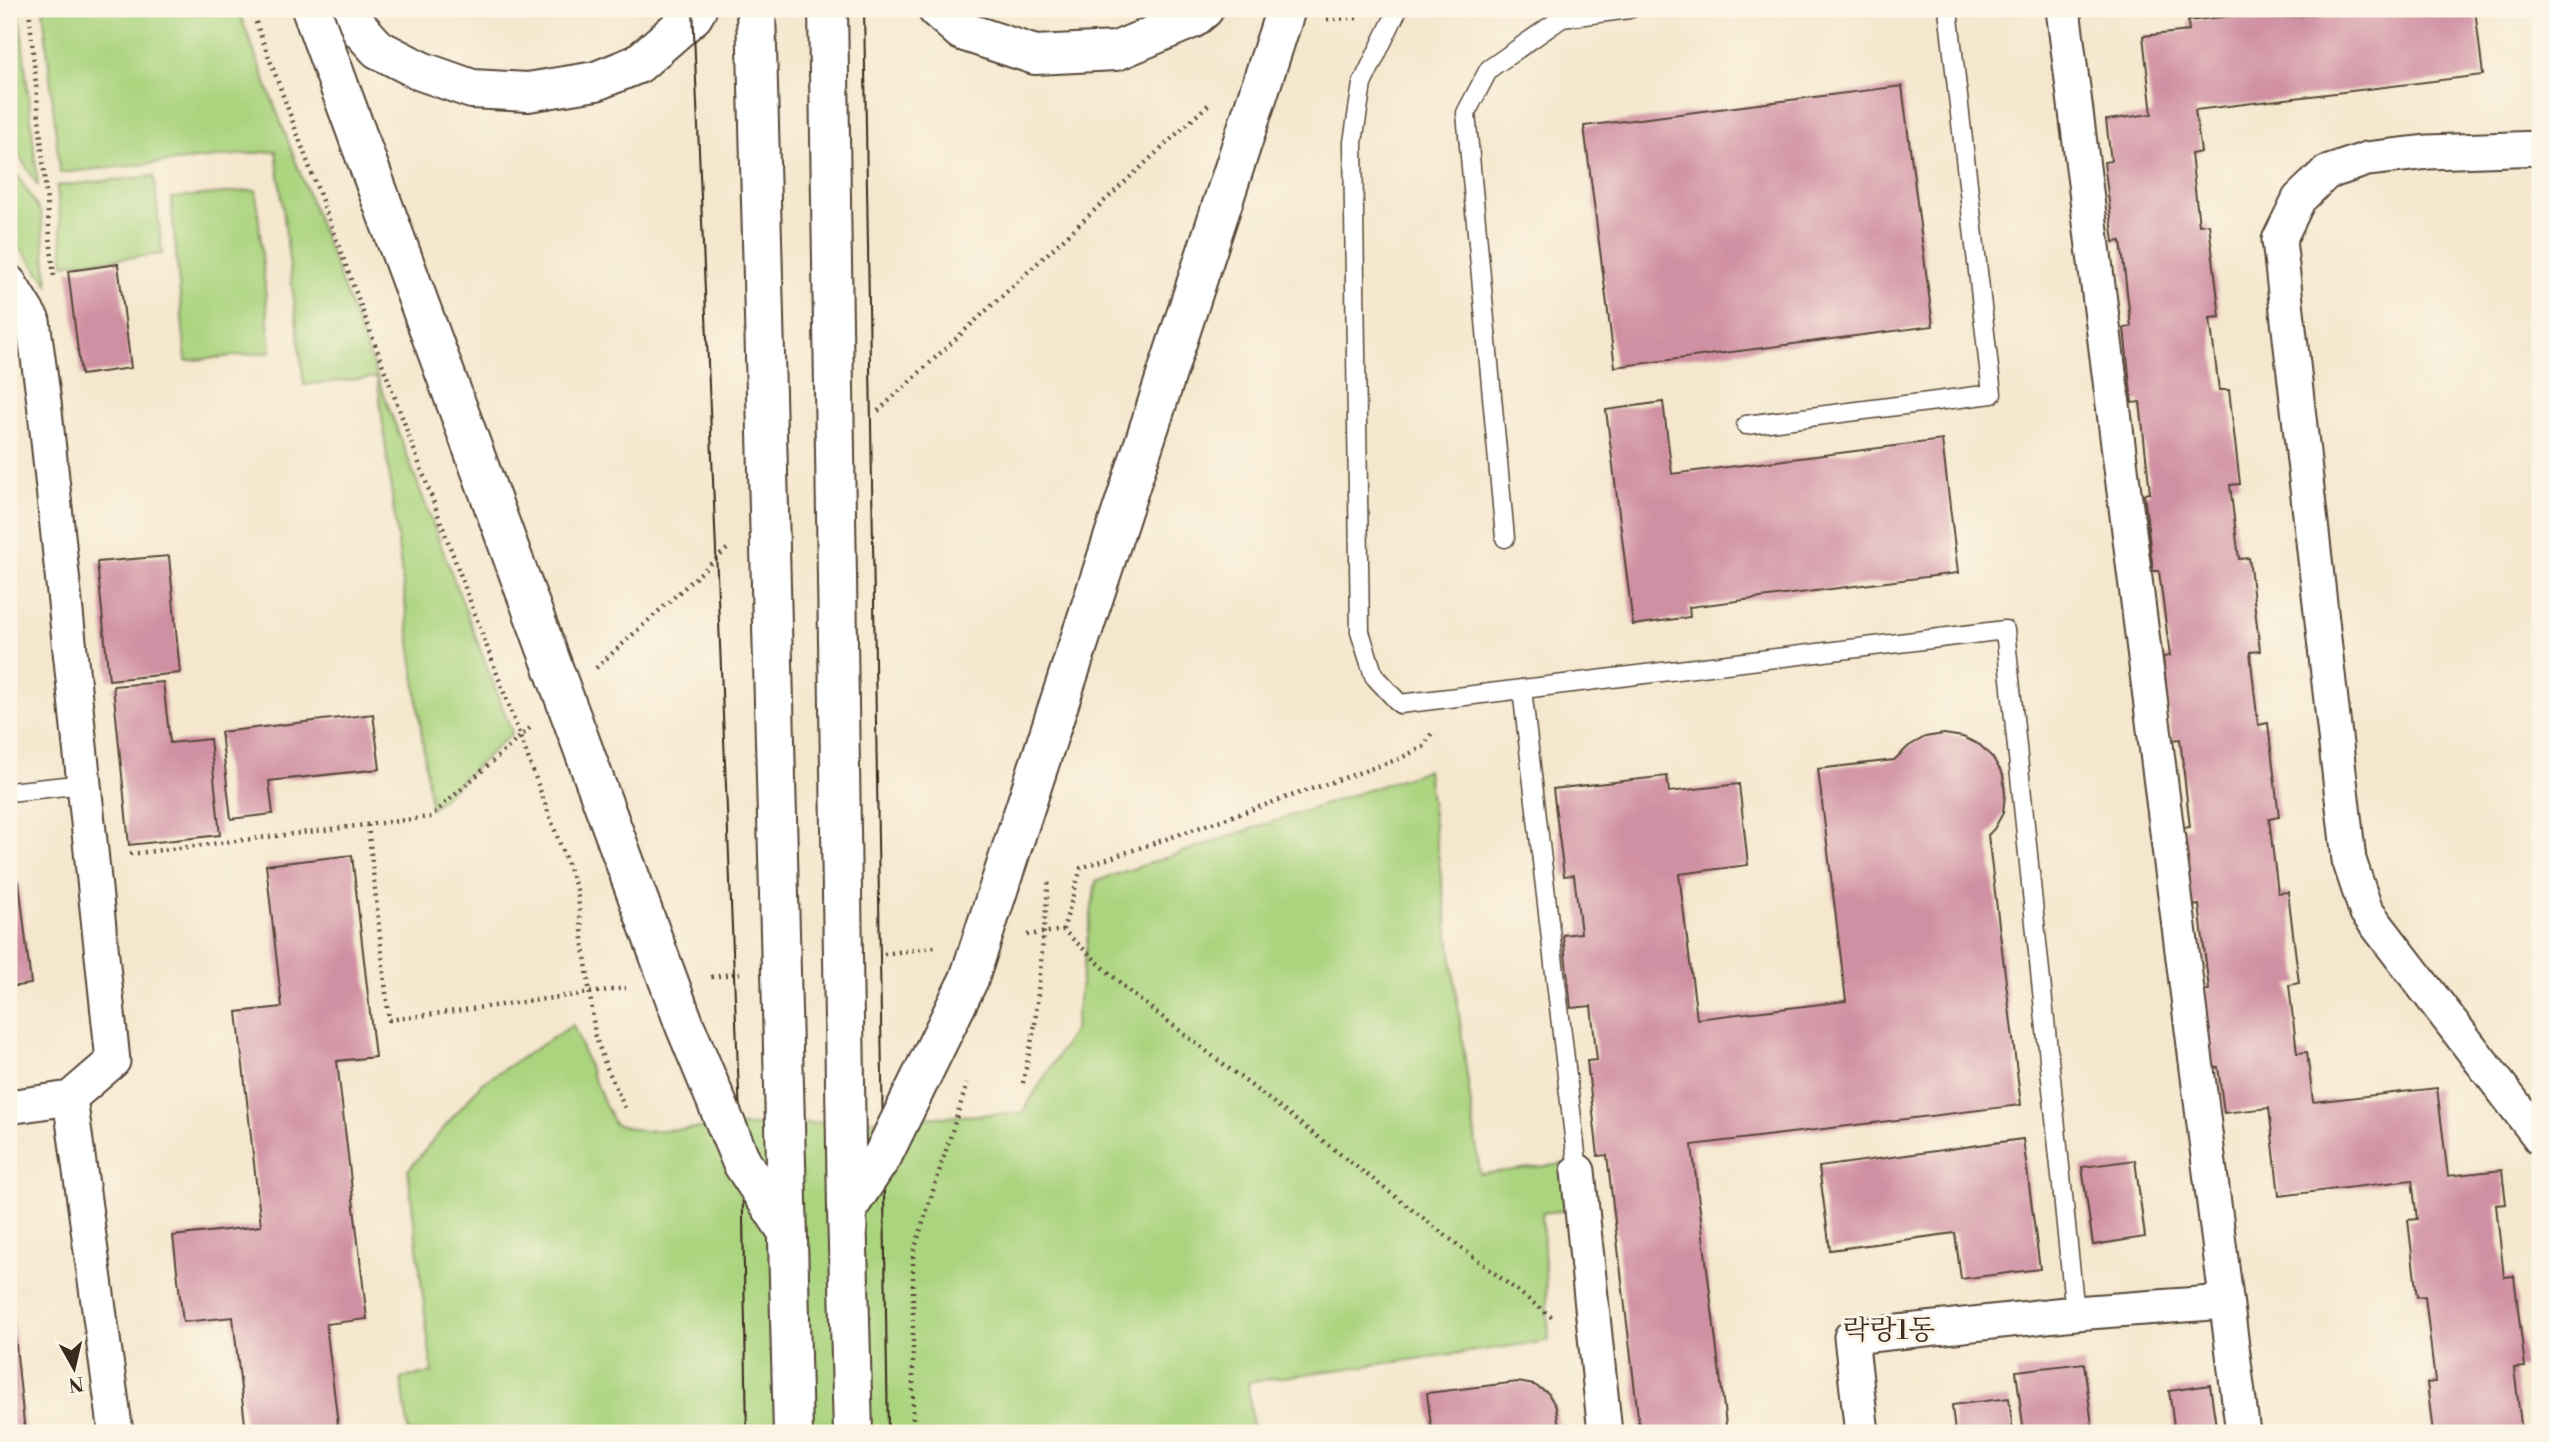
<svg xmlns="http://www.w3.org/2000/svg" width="2549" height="1442" font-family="'Libre Bodoni','Noto Serif KR',serif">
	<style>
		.green { fill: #abd47f; stroke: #737f4e; stroke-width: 2 }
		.building { fill: #d090a3 }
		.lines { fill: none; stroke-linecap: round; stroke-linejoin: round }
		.service-casing { stroke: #574638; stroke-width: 21 }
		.minor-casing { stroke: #574638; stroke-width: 37 }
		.trunk-casing { stroke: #574638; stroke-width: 42 }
		.path { stroke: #574638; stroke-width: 4.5; stroke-dasharray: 2 5; stroke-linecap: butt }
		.service { stroke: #fff; stroke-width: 18 }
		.minor { stroke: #fff; stroke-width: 33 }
		.trunk { stroke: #fff; stroke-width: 38 }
		.tram { stroke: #3b2a1e; stroke-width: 2 }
		.trunk-bridge-casing { stroke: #574638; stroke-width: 42; stroke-linecap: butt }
		.path-bridge { stroke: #574638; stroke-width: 4.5; stroke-dasharray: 2 5; stroke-linecap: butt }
		.trunk-bridge { stroke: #fff; stroke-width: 38 }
		.labels { text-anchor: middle; stroke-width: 6; stroke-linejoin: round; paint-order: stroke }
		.quarter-label { font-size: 28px; fill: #3b2a1e; stroke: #fcf5e5 }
	</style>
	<rect width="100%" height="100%" fill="#fcf5e5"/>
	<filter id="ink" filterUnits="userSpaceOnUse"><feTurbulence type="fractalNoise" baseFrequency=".0143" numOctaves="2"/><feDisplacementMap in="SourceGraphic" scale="14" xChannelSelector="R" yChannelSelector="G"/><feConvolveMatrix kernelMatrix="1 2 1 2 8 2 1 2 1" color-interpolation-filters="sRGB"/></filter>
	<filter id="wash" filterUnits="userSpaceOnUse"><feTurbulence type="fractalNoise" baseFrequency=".00686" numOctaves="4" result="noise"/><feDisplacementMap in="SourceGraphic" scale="28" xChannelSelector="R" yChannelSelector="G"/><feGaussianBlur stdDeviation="1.57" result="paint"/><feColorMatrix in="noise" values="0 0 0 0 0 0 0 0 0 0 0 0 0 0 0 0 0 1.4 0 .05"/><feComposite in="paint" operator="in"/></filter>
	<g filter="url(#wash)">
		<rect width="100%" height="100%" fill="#f4e7cd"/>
		<g class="green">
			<polygon points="9,9 19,9 38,186 9,139"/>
			<polygon points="43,9 238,9 512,733 431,809 377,377 304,385 276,151 60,173"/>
			<polygon points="9,162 41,213 48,284 17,243 9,237"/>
			<polygon points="154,176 162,254 64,264 57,186"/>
			<polygon points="256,190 271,352 186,361 171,198"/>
			<polygon points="1427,770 1480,1174 1563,1164 1568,1210 1542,1213 1549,1341 1248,1382 1253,1433 409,1433 401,1378 432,1373 408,1170 482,1083 573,1025 594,1080 614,1124 643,1131 1022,1113 1074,1030 1096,881"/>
		</g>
		<g id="blocks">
			<g class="building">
				<polygon points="2356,9 2475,9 2483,75 2195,110 2201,152 2191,154 2199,225 2209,224 2220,317 2210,318 2219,390 2229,390 2240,484 2230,485 2239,559 2249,558 2260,651 2250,652 2258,725 2268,723 2279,817 2269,819 2278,893 2288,892 2299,983 2289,985 2297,1053 2307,1052 2313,1102 2437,1088 2448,1176 2502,1170 2506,1204 2496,1205 2504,1277 2514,1276 2525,1367 2514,1368 2522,1433 2433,1433 2427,1383 2435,1382 2425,1296 2417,1297 2408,1220 2417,1219 2412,1180 2279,1196 2269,1108 2224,1113 2218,1067 2211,1068 2202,991 2209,990 2199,905 2192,906 2183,828 2190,827 2180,739 2172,740 2163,657 2170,656 2159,571 2153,571 2144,494 2150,493 2140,402 2132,403 2124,328 2131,327 2121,241 2114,242 2104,162 2111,161 2106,120 2152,114 2143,36 2189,31 2188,21 2272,11 2273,19"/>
				<polygon points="1902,86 1933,326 1615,367 1584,126"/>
				<polygon points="118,264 131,368 81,375 68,271"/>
				<polygon points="1663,402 1672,474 1942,440 1958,573 1689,607 1690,617 1633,625 1606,410"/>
				<polygon points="169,556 180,673 109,680 97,562"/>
				<polygon points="163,682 170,743 210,739 220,835 129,845 113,686"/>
				<polygon points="373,714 380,769 269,781 273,814 231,819 221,732"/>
				<polygon points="1944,734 1963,737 1980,745 1993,758 2003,775 2005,794 2003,813 1994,829 1988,835 2021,1105 1692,1145 1727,1433 1640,1433 1607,1155 1598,1156 1587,1061 1597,1060 1591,1006 1571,1008 1563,935 1581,933 1574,875 1564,876 1553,789 1667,776 1669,792 1739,784 1748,865 1679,874 1697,1019 1846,1001 1818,769 1894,760 1909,746 1925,737"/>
				<polygon points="352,855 375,1057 337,1061 367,1319 326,1324 339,1433 246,1433 233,1317 183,1322 173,1236 261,1226 237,1012 282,1007 266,865"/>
				<polygon points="19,882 31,984 9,987 9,883"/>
				<polygon points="2023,1139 2040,1269 1961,1279 1955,1233 1830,1250 1819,1167"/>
				<polygon points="2135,1160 2145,1237 2093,1245 2082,1167"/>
				<polygon points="9,1297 11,1297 25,1433 9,1433"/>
				<polygon points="2084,1363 2093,1433 2024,1433 2016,1371"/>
				<polygon points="1518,1382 1534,1385 1548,1393 1556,1407 1560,1433 1480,1433 1479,1431 1432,1433 1427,1393"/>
				<polygon points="2210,1385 2217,1433 2175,1433 2169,1391"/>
				<polygon points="2009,1398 2013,1433 1955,1433 1952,1405"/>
			</g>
		</g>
	</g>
	<g filter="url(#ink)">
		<use href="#blocks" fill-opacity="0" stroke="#574638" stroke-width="2"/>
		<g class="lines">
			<g class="service-casing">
				<g id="service">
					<polyline points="1398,9 1362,84 1353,142 1360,632 1374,676 1400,704 2005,630 2075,1313"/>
					<polyline points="1746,425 1992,394 1948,9"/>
					<polyline points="1505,538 1466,113 1489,69 1562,18 1629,9"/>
					<polyline points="1522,689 1578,1171"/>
					<polyline points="9,792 84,784"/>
				</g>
			</g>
			<g class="minor-casing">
				<g id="minor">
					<polyline points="2063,9 2243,1433"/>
					<polyline points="2540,148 2428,152 2367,159 2326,173 2299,199 2279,240 2349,860 2366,911 2540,1138"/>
					<polyline points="9,282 33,321 44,402 113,1061 70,1098 9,1107"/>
					<polyline points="70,1098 116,1433"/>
					<polyline points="1578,1171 1605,1433"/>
					<polyline points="1862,1433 1851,1337 2075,1313 2226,1302"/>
				</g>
			</g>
			<g class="trunk-casing">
				<g id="trunk">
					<polyline points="342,9 378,49 421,71 472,89 528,92 596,81 638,64 693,16 697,9"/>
					<polyline points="937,9 962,31 1035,55 1116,51 1192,19 1204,9"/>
				</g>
			</g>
			<g class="path">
				<polyline points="29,9 54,279"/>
				<polyline points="1327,19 1360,18"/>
				<polyline points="878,411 1210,103"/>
				<polyline points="596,668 727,549"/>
				<polyline points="368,825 389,1020 626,988"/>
				<polyline points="130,854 430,817 530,728"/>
				<polyline points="1063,930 1081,868 1399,759 1423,747 1433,731"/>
				<polyline points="1027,935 1063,930 1131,993 1554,1319"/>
				<polyline points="884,954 935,947"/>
				<polyline points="711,977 740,973"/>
				<polyline points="604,1061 625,1108"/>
				<polyline points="1023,1083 1035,1024"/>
			</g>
			<use href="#service" class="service"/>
			<use href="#minor" class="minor"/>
			<use href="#trunk" class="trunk"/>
			<g class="tram">
				<polyline points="693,9 742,1163 747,1433"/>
				<polyline points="864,9 888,1433"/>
			</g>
			<g class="trunk-bridge-casing">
				<g id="trunk-bridge">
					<polyline points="311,9 685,1026 742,1163 787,1231"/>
					<polyline points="756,9 793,1433"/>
					<polyline points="828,9 847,1209 853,1433"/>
					<polyline points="847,1209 883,1155 969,979 1286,9"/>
				</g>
			</g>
			<g class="path-bridge">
				<polyline points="251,9 577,890 595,1035 604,1061"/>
				<polyline points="1035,1024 1049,878"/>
				<polyline points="913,1433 913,1254 967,1084"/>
			</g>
			<use href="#trunk-bridge" class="trunk-bridge"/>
		</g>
	</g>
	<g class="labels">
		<g class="quarter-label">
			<text x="1889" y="1339">락랑1동</text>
		</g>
	</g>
	<rect width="2549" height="1442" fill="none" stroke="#fcf5e5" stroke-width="35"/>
	<g transform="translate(74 1368) rotate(172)" stroke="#fcf5e5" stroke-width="5" paint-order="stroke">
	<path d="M0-5L12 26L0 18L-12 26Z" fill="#3b2a1e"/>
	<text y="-10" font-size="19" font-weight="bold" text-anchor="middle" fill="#3b2a1e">N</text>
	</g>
</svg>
